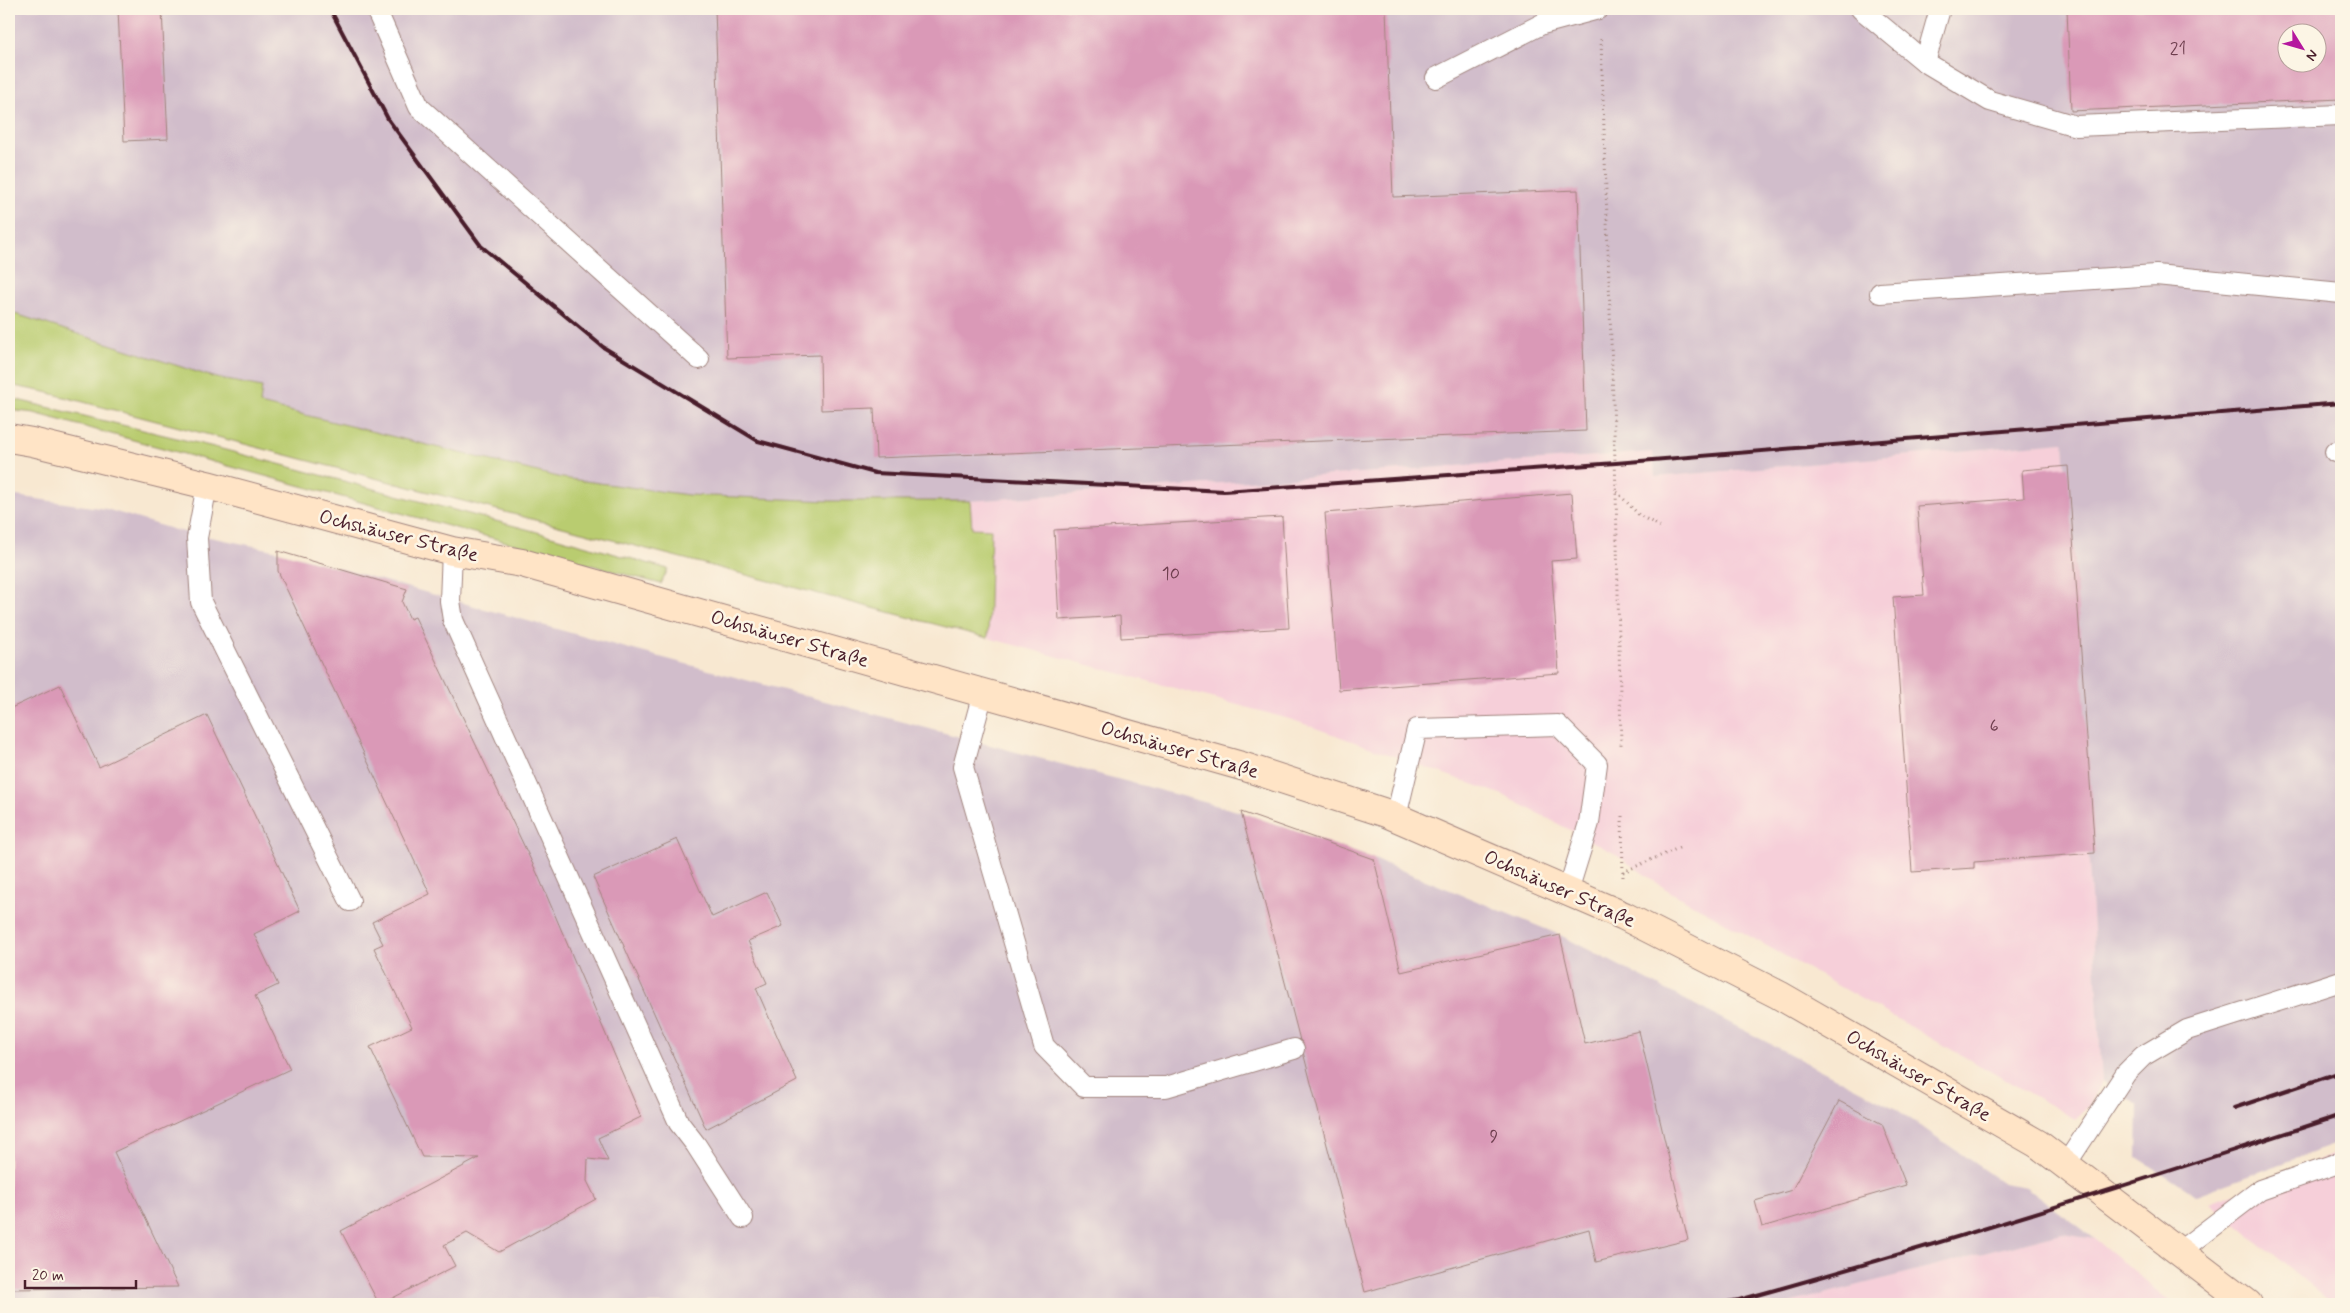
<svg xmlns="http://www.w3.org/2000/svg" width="2350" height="1313" font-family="Mynerve,sans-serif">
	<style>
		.built { fill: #f6cfd9 }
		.industrial { fill: #d1bdcb; fill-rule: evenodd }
		.green { fill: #b9cc6f; stroke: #82764d }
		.building { fill: #da99b7; fill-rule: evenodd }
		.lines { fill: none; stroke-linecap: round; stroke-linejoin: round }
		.lane-casing { stroke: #a1847e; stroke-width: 22 }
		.secondary-casing { stroke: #a1847e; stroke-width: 30 }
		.path { stroke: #a1847e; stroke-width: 3; stroke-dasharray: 1 4; stroke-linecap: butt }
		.lane { stroke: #fff; stroke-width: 20 }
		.secondary { stroke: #ffe4c6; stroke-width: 28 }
		.rail { stroke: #4a1f2b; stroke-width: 4 }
		.labels { text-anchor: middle; stroke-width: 5; stroke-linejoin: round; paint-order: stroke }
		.number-label { font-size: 18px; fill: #6e3e4e }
		.street-label { font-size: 20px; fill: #4a1f2b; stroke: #fcf5e5 }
	</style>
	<rect width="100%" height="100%" fill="#fcf5e5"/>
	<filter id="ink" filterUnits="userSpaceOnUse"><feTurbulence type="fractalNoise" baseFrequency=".02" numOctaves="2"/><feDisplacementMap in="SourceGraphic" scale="10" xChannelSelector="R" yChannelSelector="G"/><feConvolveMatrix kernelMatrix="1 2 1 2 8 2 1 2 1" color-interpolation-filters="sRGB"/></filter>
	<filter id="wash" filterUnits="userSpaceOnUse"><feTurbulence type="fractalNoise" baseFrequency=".0096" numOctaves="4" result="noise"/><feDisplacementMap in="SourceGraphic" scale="20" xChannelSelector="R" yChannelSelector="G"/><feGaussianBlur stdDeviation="1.12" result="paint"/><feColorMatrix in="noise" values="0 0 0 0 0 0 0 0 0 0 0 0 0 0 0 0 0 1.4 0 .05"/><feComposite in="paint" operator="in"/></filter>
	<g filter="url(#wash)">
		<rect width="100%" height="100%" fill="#f8e8d1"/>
		<g class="built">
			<polygon points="2064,442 2102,1081 2090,1105 2075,1119 1669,891 1612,852 1503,795 1293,720 988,638 991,529 972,528 970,501 1653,452 1655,477"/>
			<polygon points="2341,1152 2341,1304 2333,1304 2210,1203"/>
			<polygon points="2062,1233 2094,1238 2174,1304 1785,1304"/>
		</g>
		<g class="industrial">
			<path d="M 9,9 L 2341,9 L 2341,1142 L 2196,1195 L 2137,1157 L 2138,1105 L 2102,1081 L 2064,442 L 1655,477 L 1653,452 L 970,501 L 829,501 L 688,495 L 562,478 L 259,404 L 261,387 L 216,378 L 9,312 ZM 2288,32 L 2318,32 L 2318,62 L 2288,62 Z"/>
			<polygon points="9,495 106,509 175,530 278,551 585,637 1241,812 1374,859 1560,935 1896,1109 2003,1183 2026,1187 2094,1238 2062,1233 1785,1304 9,1304"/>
		</g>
		<g class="green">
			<polygon points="9,312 216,378 262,387 260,404 562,478 688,495 829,501 970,501 972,528 991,529 988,638 45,392 9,385"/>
			<polygon points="9,398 214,447 530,530 668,569 661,584 34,413 9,410"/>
		</g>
		<g id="blocks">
			<g class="building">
				<polygon points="118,9 162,9 168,139 124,141"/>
				<polygon points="715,9 1386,9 1393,197 1578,190 1586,431 876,458 874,408 821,410 820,355 727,358"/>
				<path d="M 2067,9 L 2341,9 L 2341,99 L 2071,111 ZM 2288,32 L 2318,32 L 2318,62 L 2288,62 Z"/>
				<polygon points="2068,466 2095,853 1974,862 1974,868 1912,872 1893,597 1924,595 1917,506 2024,498 2022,470"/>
				<polygon points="1572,493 1577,559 1551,561 1559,673 1339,690 1325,513"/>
				<polygon points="1282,517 1289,628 1121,638 1120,616 1059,620 1054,530"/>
				<polygon points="278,551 407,589 402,602 410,619 415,617 537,873 641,1117 598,1138 608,1161 588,1159 587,1181 596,1199 499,1252 467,1233 444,1245 455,1266 381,1304 379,1304 341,1231 479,1158 422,1157 370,1047 412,1027 374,948 383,944 372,922 430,894 278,571"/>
				<polygon points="60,685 99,767 207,715 300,911 254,934 278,985 255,996 290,1069 114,1152 178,1287 9,1289 9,709"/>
				<polygon points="1241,812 1374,859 1401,972 1560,935 1585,1044 1639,1031 1688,1240 1596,1262 1589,1229 1365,1292"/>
				<polygon points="677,839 712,917 767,892 783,926 748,941 767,983 756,988 797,1081 706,1129 593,877"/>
				<polygon points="1839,1101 1882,1124 1906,1185 1762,1227 1755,1201 1792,1190"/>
			</g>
		</g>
	</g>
	<g filter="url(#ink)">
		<use href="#blocks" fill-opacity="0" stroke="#a1847e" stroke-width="1"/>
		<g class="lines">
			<g class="lane-casing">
				<g id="lane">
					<polyline points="376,9 419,107 699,359"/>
					<polyline points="1861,9 1925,62 1990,101 2076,126 2341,115"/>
					<polyline points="1925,62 1940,9"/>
					<polyline points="1436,78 1542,24 1598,9"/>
					<polyline points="1880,293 2156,275 2341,293"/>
					<polyline points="2335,452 2341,452"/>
					<polyline points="207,485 197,538 201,602 350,901"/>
					<polyline points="452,551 450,601 453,620 679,1123 696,1145 743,1218"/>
					<polyline points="983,693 963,767 1044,1046 1084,1087 1166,1087 1294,1049"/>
					<polyline points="1396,817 1417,729 1558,725 1597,764 1589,823 1568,891"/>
					<polyline points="2066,1164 2126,1073 2143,1056 2187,1030 2341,981"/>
					<polyline points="2180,1251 2260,1190 2341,1162"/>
				</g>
			</g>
			<g class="secondary-casing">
				<polyline id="secondary" points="9,438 32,442 207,485 452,551 522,563 1245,767 1386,813 1624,916 1779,995 2038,1144 2248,1304"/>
			</g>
			<g class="path">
				<polyline points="1601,39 1616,491 1621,745"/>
				<polyline points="1617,492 1639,515 1663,528"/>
				<polyline points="1622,816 1623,880"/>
				<polyline points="1623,872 1681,847"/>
			</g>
			<use href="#lane" class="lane"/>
			<use href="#secondary" class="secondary"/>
			<g class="rail">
				<polyline points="330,9 388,119 481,246 603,347 758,441 875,473 1224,491 1616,463 2341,403"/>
				<polyline points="2234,1108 2341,1072"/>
				<path d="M 1716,1304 L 1739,1300 C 1942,1244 2142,1181 2341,1115"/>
			</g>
		</g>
	</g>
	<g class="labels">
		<g class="number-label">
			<text x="2178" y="54">21</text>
			<text x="1171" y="579">10</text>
			<text x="1994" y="731">6</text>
			<text x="1494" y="1142">9</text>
		</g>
		<g class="street-label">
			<text transform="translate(399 535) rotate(14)" y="7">Ochshäuser Straße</text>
			<text transform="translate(790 638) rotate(16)" y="7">Ochshäuser Straße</text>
			<text transform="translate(1180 749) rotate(16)" y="7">Ochshäuser Straße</text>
			<text transform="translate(1560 888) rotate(24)" y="7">Ochshäuser Straße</text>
			<text transform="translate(1919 1075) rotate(30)" y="7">Ochshäuser Straße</text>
		</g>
	</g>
	<rect width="2350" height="1313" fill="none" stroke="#fcf5e5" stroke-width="30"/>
	<g transform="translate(2302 48) rotate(127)"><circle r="24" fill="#fcf5e5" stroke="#b59f9b"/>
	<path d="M0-4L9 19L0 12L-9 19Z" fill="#b5179e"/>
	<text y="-8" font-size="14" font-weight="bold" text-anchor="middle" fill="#4a1f2b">N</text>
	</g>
	<path d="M25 1280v8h111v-8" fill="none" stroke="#4a1f2b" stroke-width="2.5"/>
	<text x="32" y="1280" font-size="15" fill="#4a1f2b" stroke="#fcf5e5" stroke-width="4" paint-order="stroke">20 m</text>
</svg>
